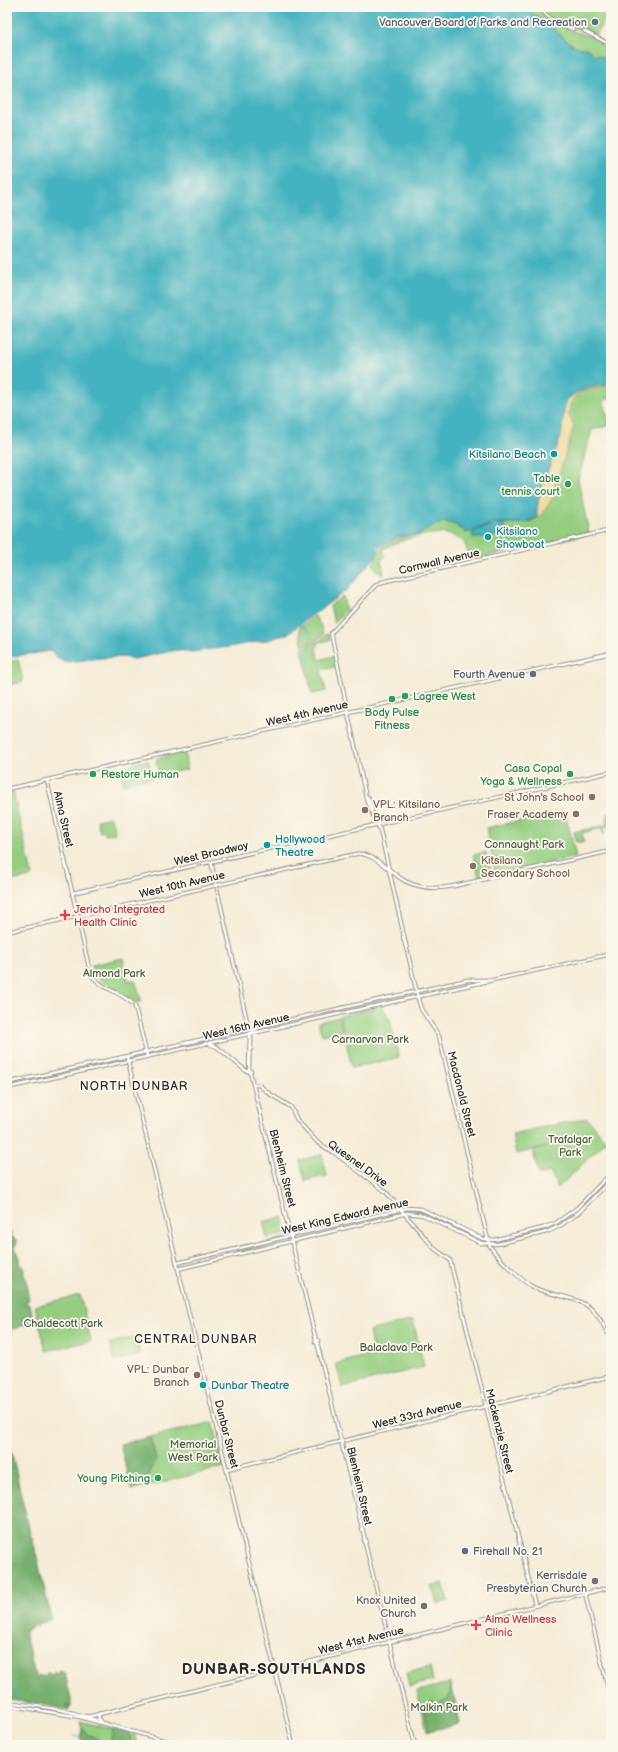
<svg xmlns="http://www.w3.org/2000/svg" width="618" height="1752" font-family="'Balsamiq Sans',sans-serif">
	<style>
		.green { fill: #94cd80; stroke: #607c56 }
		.forest { fill: #77b06e; stroke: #516e4c }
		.sand { fill: #eeda9e; stroke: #8c8264 }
		.water { fill: #44b2c0; stroke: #386e76 }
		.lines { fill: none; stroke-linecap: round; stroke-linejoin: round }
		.stream { stroke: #44b2c0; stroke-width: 1 }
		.secondary-casing { stroke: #908c81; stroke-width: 4.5 }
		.secondary { stroke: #fff; stroke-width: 2.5 }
		.service-dot { fill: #5c6f8a; stroke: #fbf7ec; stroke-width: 1.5 }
		.culture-dot { fill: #0f9aa8; stroke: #fbf7ec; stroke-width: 1.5 }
		.leisure-dot { fill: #2e9e5b; stroke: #fbf7ec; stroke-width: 1.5 }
		.education-dot { fill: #8d6e63; stroke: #fbf7ec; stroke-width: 1.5 }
		.health-dot { fill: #e0444e; stroke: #fbf7ec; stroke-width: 1.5 }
		.worship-dot { fill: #6b7280; stroke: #fbf7ec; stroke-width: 1.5 }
		.labels { text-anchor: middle; stroke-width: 3.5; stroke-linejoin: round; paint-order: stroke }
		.service-label { font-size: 11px; fill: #4e5e75; stroke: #fbf7ec; text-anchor: end }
		.culture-label { font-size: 11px; fill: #0d838f; stroke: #fbf7ec; text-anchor: start }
		.leisure-label { font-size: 11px; fill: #27864d; stroke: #fbf7ec; text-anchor: end }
		.street-label { font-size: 11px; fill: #2b2b2b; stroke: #fbf7ec }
		.education-label { font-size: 11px; fill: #785e54; stroke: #fbf7ec; text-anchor: end }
		.park-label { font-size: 11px; fill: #4a5c44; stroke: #fbf7ec }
		.health-label { font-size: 11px; fill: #be3a42; stroke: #fbf7ec; text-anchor: start }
		.worship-label { font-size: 11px; fill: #5b616d; stroke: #fbf7ec; text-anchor: end }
		.neighbourhood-label { font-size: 12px; letter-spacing: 1px; fill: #2b2b2b; stroke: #fbf7ec }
		.district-label { font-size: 15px; font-weight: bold; letter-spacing: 1px; fill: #2b2b2b; stroke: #fbf7ec }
	</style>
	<rect width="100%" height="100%" fill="#fbf7ec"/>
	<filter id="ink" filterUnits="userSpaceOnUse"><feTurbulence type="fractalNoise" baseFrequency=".025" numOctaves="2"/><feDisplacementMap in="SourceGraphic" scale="8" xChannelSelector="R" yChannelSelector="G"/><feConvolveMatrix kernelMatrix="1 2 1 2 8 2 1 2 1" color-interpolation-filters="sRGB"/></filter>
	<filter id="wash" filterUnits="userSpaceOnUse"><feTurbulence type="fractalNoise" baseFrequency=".012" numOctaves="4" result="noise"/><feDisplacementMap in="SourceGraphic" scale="16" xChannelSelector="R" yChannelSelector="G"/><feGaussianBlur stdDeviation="0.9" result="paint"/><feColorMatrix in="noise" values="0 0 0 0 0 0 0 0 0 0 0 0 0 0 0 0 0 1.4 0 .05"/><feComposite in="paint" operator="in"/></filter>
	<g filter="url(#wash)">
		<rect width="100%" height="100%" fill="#f5ecd7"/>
		<g class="green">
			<polygon points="522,7 611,7 596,35 584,30 566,27 568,30 594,37 611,47 611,57 606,59 598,55 593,55 587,49 577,47 574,51 574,45 559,36 548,24"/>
			<path d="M 611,380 L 611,399 L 606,399 L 604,401 L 609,425 L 592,430 L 578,479 L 589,534 L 470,560 C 467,555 468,547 463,542 C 446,524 403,539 383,549 L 385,556 L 381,561 L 384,574 L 382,576 L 373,565 L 379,550 L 391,542 L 442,522 L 456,524 L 457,527 L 465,531 L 465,533 L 493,523 L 520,523 L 533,521 L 565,406 L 583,390 Z"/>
			<polygon points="343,596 346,611 334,623 330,606"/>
			<polygon points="315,616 321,626 323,635 313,642 303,646 299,628"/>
			<polygon points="326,634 329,635 330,640 319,642 318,646 316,647 319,660 333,656 336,667 321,670 326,691 312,694 302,649 319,641 320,641"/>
			<polygon points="18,659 23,682 7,685 7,663"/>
			<polygon points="184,752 188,769 159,776 156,759"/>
			<polygon points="148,760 152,777 123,784 120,767"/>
			<polygon points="13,791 32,875 31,877 7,882 7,792"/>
			<polygon points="565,811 576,857 496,875 486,828"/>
			<polygon points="608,814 609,815 611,814 611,826 603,828 604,835 602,828 582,833 584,842 576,842 574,832 606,825 608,823 606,815"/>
			<polygon points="111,817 115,833 105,835 104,831 100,832 97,820"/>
			<polygon points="486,852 492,874 479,877 473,855"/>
			<polygon points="123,958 128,980 135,980 142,1002 135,1002 96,977 92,973 92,965"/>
			<polygon points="382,1006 390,1020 399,1057 352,1068 340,1016"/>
			<polygon points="339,1017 342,1030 339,1031 340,1038 337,1039 335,1032 322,1035 318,1022"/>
			<polygon points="587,1118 606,1141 558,1188 551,1174 551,1172 539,1175 533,1151 546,1147 516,1154 512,1134"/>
			<polygon points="322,1155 327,1176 305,1181 300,1160"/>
			<polygon points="411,1209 422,1211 486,1241 486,1243 482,1242 422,1214 405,1212 406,1210"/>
			<polygon points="283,1217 287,1234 267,1238 263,1222"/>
			<polygon points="288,1237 283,1242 277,1244 237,1253 235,1250"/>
			<polygon points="80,1295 91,1341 46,1351 35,1306"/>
			<polygon points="413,1320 424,1367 342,1387 336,1364 373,1354 369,1331"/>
			<polygon points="136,1337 140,1355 114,1361 110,1343"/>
			<polygon points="213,1422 224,1467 131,1490 147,1482 151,1468 156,1460 150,1437"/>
			<polygon points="443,1583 448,1601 437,1604 432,1586"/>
			<polygon points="430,1667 433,1681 409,1686 406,1673"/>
			<polygon points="451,1683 460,1723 427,1731 417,1691"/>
			<polygon points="80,1721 136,1735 138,1745 86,1745"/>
		</g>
		<g class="forest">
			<path d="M 7,1231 L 11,1232 L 11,1236 L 17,1241 L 15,1248 C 18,1253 22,1258 20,1263 L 24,1269 L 24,1275 L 27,1280 L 27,1291 L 29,1300 L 25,1303 L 30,1305 L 35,1322 L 34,1324 L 20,1326 L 16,1329 L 14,1328 L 7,1333 Z"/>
			<polygon points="150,1437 156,1460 151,1468 147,1482 131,1490 120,1444"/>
			<path d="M 7,1440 C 17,1464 18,1490 26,1514 L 24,1516 L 27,1518 L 30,1534 L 33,1540 L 51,1617 L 50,1620 L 37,1624 L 37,1628 L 36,1625 L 25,1631 L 25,1635 L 36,1679 L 37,1679 L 38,1676 L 45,1676 L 48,1672 L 53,1676 L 54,1672 L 57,1674 L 59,1671 L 62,1671 L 60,1676 L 62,1680 L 63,1679 L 62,1673 L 65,1673 L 71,1699 L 71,1707 L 66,1706 L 70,1708 L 69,1710 L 34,1703 L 7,1700 Z"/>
			<polygon points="451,1686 460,1724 429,1731 424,1708 431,1701 438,1703 448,1699"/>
			<path d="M 82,1728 L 88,1735 C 96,1736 102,1743 110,1745 L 113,1729 L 129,1733 L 132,1745 L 84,1745 L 80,1739 Z"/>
		</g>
		<path class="sand" d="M 611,366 L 611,387 C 592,386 569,391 569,414 C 569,419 573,421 574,426 L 562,466 L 555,484 L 554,496 L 542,515 L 527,522 L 493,523 L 465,533 L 551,403 Z"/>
		<g class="water">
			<path d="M 7,7 L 522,7 L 548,24 L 571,44 L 576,47 L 588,49 L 594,55 L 598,55 L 606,59 L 611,57 L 611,381 L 606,385 C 594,385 579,390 569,398 C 563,402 563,427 561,436 C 554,457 534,499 537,518 L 523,523 L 493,523 L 467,533 L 456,525 L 443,521 L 441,524 L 434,525 L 420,534 L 398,537 L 379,547 L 375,557 L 348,589 L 287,634 L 268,640 L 228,647 L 191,652 L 177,650 L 134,659 L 124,657 L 100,658 L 68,662 L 60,660 L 50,651 C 35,654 21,654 7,658 Z"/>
			<polygon points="504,524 506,532 493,536 488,534 483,538 473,538 472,533 485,527"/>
		</g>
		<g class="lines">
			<g class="stream">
				<polyline points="300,625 310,632 309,644"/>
				<polyline points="309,647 309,650 305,655 309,659 309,666 316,673"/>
				<polyline points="7,1670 9,1672 7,1675"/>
				<polyline points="7,1679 8,1684 13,1685 14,1693 18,1698"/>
				<polyline points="18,1699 18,1701"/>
				<polyline points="74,1736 82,1738 84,1744 89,1745"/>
			</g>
		</g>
	</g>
	<g filter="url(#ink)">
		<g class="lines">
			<g class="secondary-casing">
				<g id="secondary">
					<path d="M 540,7 C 546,18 561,26 573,29"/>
					<polyline points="584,31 611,45"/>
					<path d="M 611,530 L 382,582 L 375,586 L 331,633 L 367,802 L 380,830 L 418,998 L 421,1009 L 439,1036 L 489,1244 C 494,1255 523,1282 533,1287 C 550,1296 570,1295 586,1305 C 598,1312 605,1328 611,1340"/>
					<path d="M 47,780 L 90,972 C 96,987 124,993 135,1006 L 147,1056"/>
					<polyline points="7,789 611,653"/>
					<polyline points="368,797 372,810"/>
					<polyline points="211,862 249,1030"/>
					<polyline points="65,863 69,877"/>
					<polyline points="72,893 611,772"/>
					<path d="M 7,932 L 356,854 C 374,852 390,873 405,881 C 420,889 438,889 454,886 L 611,851"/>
					<polyline points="403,937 407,951"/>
					<polyline points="250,1033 260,1027"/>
					<polyline points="250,1034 249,1068 316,1340"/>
					<polyline points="251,1036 251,1049"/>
					<polyline points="209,1044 217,1047 246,1071 251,1071"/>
					<polyline points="127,1057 293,1745"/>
					<polyline points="7,1083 467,980 489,980"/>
					<polyline points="254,1085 259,1085 270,1094 291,1107 297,1120 318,1143 333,1152 385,1191 434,1248 450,1260 535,1605"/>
					<polyline points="7,1088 352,1011 611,954"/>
					<polyline points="177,1263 407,1208 421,1209 483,1239 494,1240 543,1228 556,1223 577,1208 611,1173"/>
					<polyline points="178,1269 407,1213 423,1215 481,1243 498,1244 547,1232 560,1226 577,1214 611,1180"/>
					<polygon points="316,1340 318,1340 317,1342 315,1342"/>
					<polyline points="317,1342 365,1540"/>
					<polyline points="227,1469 611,1376"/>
					<rect x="364" y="1540" width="2" height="2"/>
					<polyline points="365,1543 415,1745"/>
					<polyline points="585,1593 611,1701"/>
					<path d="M 7,1702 C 37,1706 68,1709 95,1720"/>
					<polyline points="7,1705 80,1717 181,1745"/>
					<polyline points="100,1713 98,1718 101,1723"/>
					<polyline points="81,1717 91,1716 611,1587"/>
				</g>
			</g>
			<use href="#secondary" class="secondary"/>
		</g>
	</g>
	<g class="service-dot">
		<circle cx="595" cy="22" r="4"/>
		<circle cx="533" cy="674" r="4"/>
		<circle cx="465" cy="1551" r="4"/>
	</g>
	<g class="culture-dot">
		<circle cx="554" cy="454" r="4"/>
		<circle cx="488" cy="537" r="4"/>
		<circle cx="267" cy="845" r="4"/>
		<circle cx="203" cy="1385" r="4"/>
	</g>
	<g class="leisure-dot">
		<circle cx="568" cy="484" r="4"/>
		<circle cx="405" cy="696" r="4"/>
		<circle cx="392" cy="699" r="4"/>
		<circle cx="93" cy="774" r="4"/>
		<circle cx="570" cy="774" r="4"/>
		<circle cx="158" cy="1478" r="4"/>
	</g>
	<g class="education-dot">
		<circle cx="592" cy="797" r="4"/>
		<circle cx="365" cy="810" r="4"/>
		<circle cx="576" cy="814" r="4"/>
		<circle cx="473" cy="866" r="4"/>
		<circle cx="197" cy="1375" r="4"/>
	</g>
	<g class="health-dot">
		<path d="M63 909h4v4h4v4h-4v4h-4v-4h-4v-4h4z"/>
		<path d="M474 1619h4v4h4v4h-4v4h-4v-4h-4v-4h4z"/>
	</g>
	<g class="worship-dot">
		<circle cx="595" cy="1581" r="4"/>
		<circle cx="424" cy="1606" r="4"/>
	</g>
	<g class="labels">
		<g class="service-label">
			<text x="587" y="26">Vancouver Board of Parks and Recreation</text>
			<text x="525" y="678">Fourth Avenue</text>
			<text x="473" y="1555" text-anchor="start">Firehall No. 21</text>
		</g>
		<g class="culture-label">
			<text x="546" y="458" text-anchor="end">Kitsilano Beach</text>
			<text x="496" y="535">Kitsilano<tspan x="496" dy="13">Showboat</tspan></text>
			<text x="275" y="843">Hollywood<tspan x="275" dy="13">Theatre</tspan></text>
			<text x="211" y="1389">Dunbar Theatre</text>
		</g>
		<g class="leisure-label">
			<text x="560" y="482">Table<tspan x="560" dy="13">tennis court</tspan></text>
			<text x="413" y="700" text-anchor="start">Lagree West</text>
			<text x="392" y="716" text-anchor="middle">Body Pulse<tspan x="392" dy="13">Fitness</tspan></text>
			<text x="562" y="772">Casa Copal<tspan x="562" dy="13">Yoga &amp; Wellness</tspan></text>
			<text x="101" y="778" text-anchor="start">Restore Human</text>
			<text x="150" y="1482">Young Pitching</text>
		</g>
		<g class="street-label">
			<text transform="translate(439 561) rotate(-13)" y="4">Cornwall Avenue</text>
			<text transform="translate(307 713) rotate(-13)" y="4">West 4th Avenue</text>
			<text transform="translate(64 819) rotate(77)" y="4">Alma Street</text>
			<text transform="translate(211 853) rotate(-13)" y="4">West Broadway</text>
			<text transform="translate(182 884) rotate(-13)" y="4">West 10th Avenue</text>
			<text transform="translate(246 1026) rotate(-13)" y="4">West 16th Avenue</text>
			<text transform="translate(462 1094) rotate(76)" y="4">Macdonald Street</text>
			<text transform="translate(358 1163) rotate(36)" y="4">Quesnel Drive</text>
			<text transform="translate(283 1168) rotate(76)" y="4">Blenheim Street</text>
			<text transform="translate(345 1216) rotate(-13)" y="4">West King Edward Avenue</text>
			<text transform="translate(417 1414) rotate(-14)" y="4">West 33rd Avenue</text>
			<text transform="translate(500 1431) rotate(76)" y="4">Mackenzie Street</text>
			<text transform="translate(227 1434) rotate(76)" y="4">Dunbar Street</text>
			<text transform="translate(360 1486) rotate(77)" y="4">Blenheim Street</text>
			<text transform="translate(361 1640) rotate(-14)" y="4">West 41st Avenue</text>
		</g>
		<g class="education-label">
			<text x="584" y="801">St John's School</text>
			<text x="373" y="808" text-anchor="start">VPL: Kitsilano<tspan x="373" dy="13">Branch</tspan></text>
			<text x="568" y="818">Fraser Academy</text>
			<text x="481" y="864" text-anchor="start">Kitsilano<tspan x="481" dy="13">Secondary School</tspan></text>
			<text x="189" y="1373">VPL: Dunbar<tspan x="189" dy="13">Branch</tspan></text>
		</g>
		<g class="park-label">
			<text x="524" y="848">Connaught Park</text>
			<text x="114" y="977">Almond Park</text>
			<text x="370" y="1043">Carnarvon Park</text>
			<text x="570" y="1143">Trafalgar<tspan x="570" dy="13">Park</tspan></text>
			<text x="63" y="1327">Chaldecott Park</text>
			<text x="396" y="1351">Balaclava Park</text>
			<text x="193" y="1448">Memorial<tspan x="193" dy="13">West Park</tspan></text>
			<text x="439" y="1711">Malkin Park</text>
		</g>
		<g class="health-label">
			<text x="74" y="913">Jericho Integrated<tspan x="74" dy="13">Health Clinic</tspan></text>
			<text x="485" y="1623">Alma Wellness<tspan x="485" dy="13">Clinic</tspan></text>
		</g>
		<g class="worship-label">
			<text x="587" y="1579">Kerrisdale<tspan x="587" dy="13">Presbyterian Church</tspan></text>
			<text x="416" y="1604">Knox United<tspan x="416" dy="13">Church</tspan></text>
		</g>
		<g class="neighbourhood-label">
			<text x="134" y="1090">NORTH DUNBAR</text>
			<text x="196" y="1343">CENTRAL DUNBAR</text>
		</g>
		<g class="district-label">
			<text x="274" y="1674">DUNBAR-SOUTHLANDS</text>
		</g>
	</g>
	<rect width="618" height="1752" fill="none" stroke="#fbf7ec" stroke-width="24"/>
</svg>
